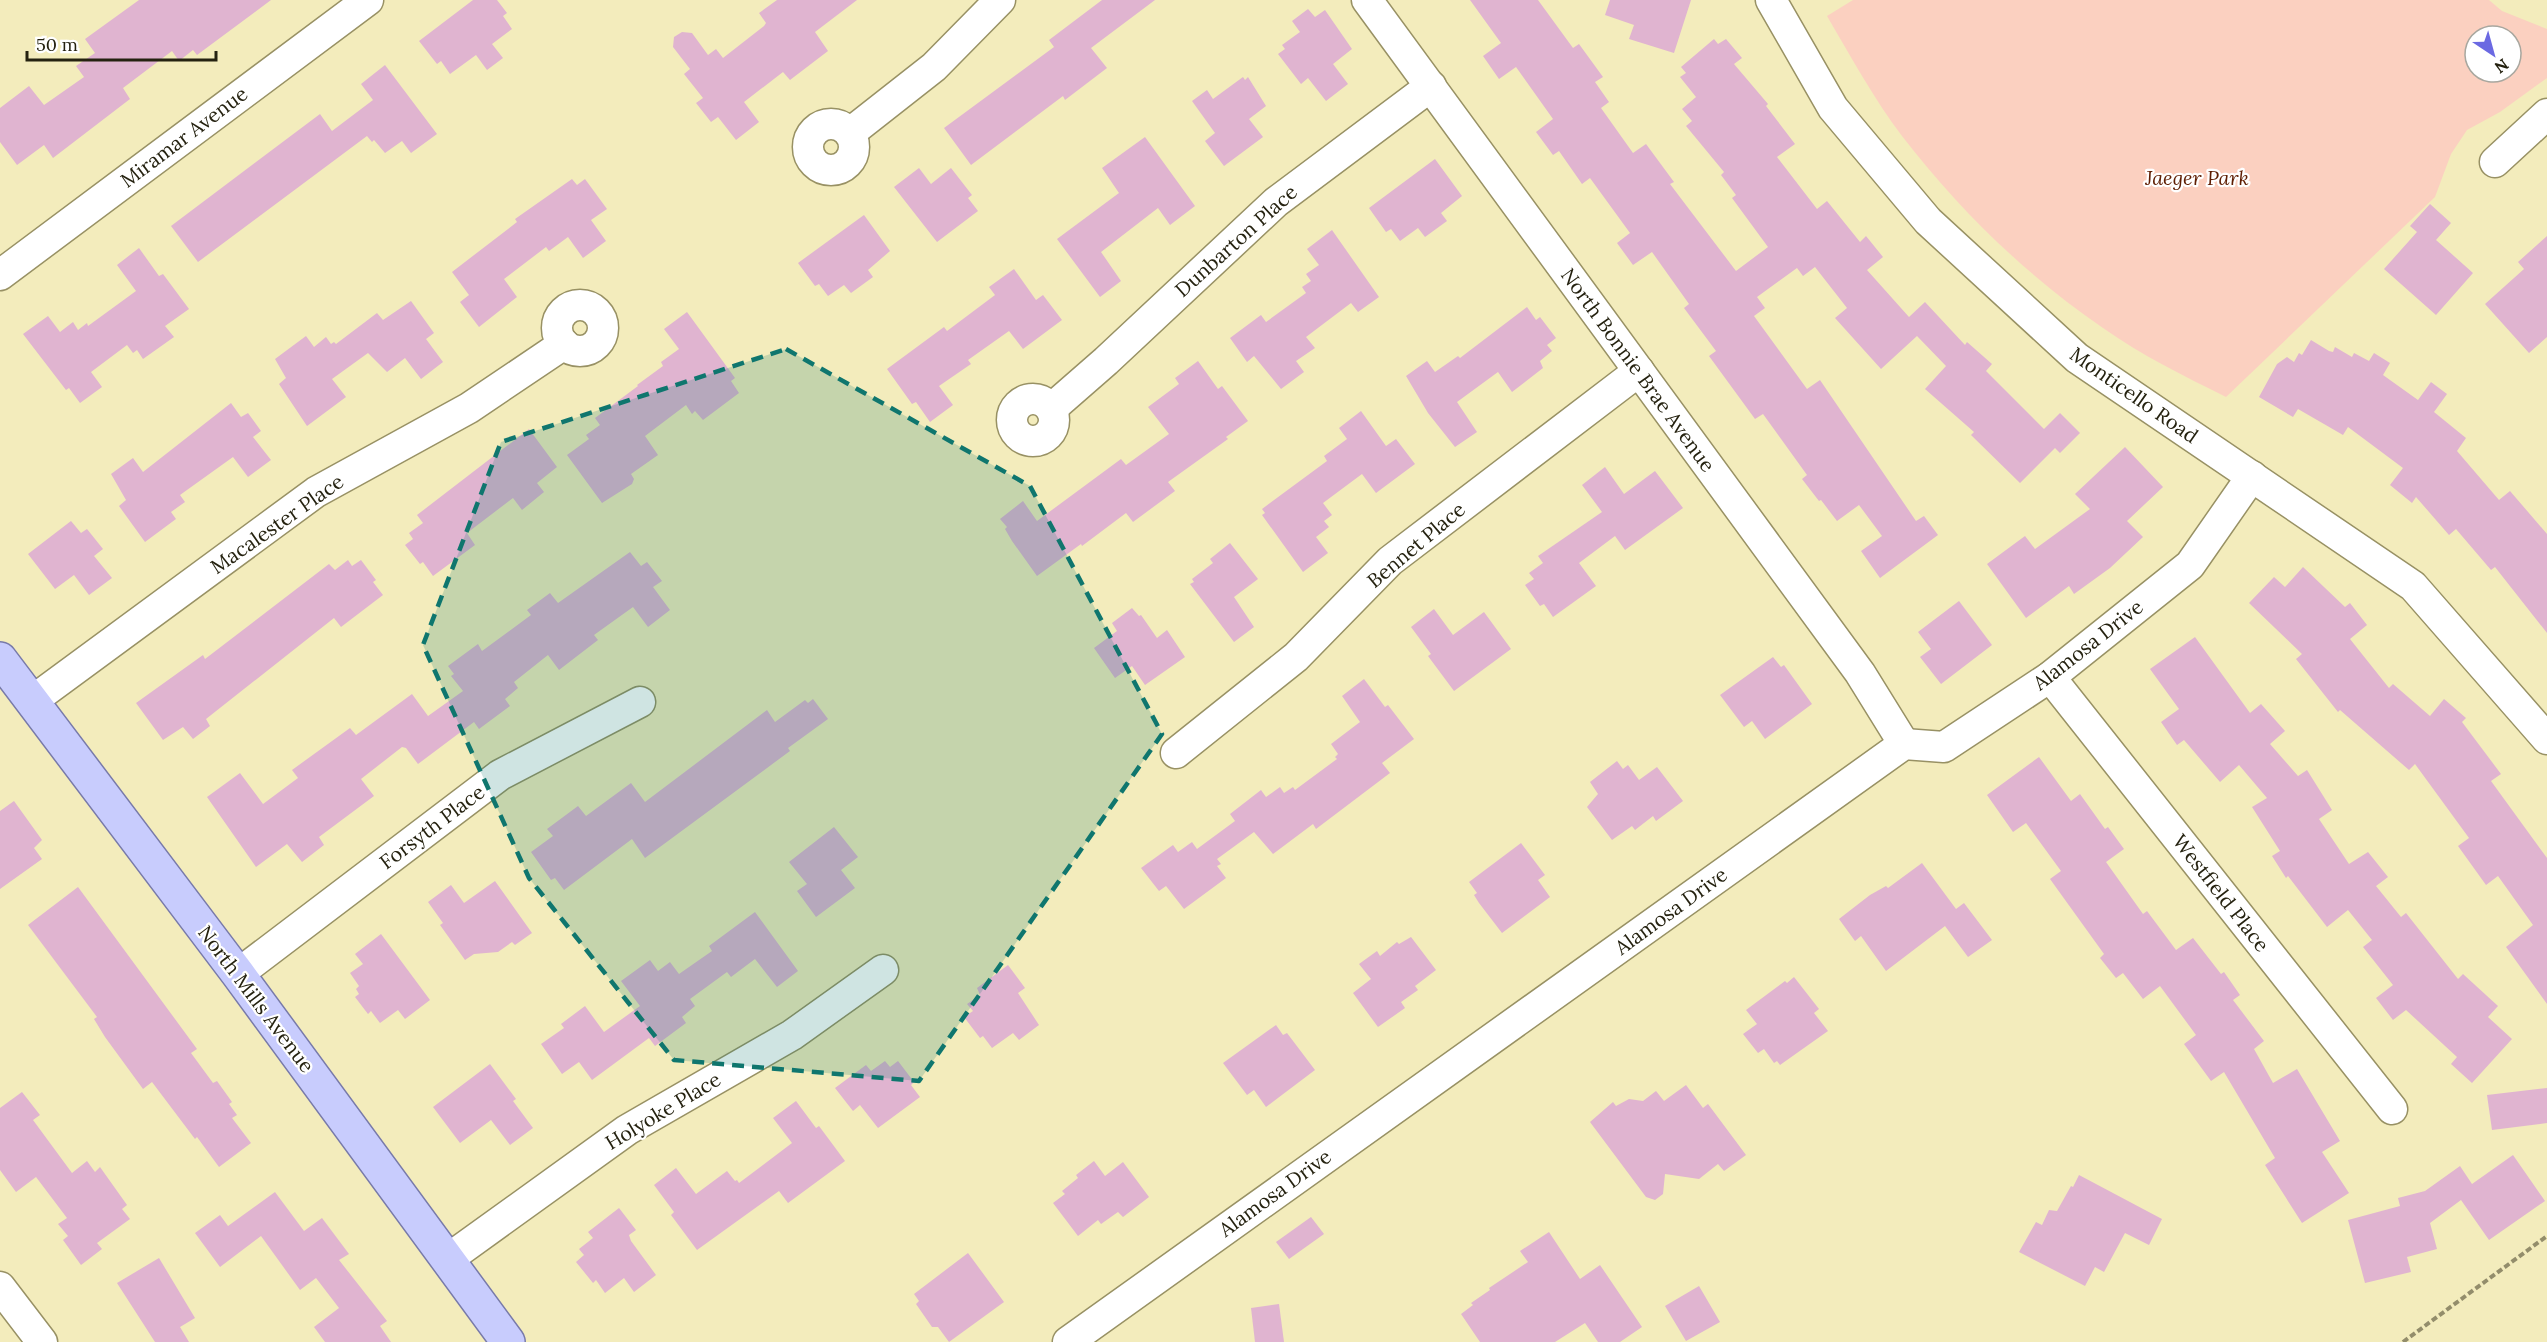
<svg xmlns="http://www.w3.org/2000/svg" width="2547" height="1342" font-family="Lora,serif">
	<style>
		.green { fill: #fbd0c0; fill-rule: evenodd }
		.building { fill: #e0b4d0 }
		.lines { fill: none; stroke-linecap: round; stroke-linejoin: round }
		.minor-casing { stroke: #989164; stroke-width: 33 }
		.major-casing { stroke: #787aa9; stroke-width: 36 }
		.path { stroke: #938d6b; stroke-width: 4; stroke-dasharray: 6 3; stroke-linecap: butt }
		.minor { stroke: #fff; stroke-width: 30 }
		.major { stroke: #c8ccfd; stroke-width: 33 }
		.marked { fill: #0f766e; fill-opacity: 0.2; stroke: #0f766e; stroke-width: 4.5; stroke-dasharray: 12 8; stroke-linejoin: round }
		.labels { text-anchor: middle; stroke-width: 4.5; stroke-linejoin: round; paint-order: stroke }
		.street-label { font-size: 20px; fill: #252210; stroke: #fff }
		.park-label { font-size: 20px; font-style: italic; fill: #5e1d02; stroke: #fff }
	</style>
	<rect width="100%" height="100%" fill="#f3ecbc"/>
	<path class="green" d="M 1853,0 L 2489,0 L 2502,11 L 2547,29 L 2547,78 L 2500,112 L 2467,130 L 2451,154 L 2435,197 L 2226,397 C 2184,376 2141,355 2103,328 C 2026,275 1959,210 1902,136 C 1874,99 1851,57 1827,16 ZM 2475,36 L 2511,36 L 2511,72 L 2475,72 Z"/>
	<g class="building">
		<polygon points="139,0 271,0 197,55 193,50 179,61 172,51 123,88 130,99 53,158 44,145 17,165 0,142 0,108 29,86 44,105 84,77 76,66 95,53 85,39"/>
		<polygon points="473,0 497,0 507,13 503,16 512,29 492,44 503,58 487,70 476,55 450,74 441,61 437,64 419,41"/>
		<polygon points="777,0 857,0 815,32 828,51 790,80 783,72 744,102 759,122 736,140 718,117 711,122 696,103 703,98 684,74 690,69 673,47 674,37 682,32 692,33 708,55 716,49 723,58 764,26 766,23 759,13"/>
		<polygon points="1102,0 1155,0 1091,48 1107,68 1065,100 1063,96 971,165 944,128 1054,47 1049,40"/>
		<polygon points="1470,0 1538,0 1573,48 1579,44 1603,77 1595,82 1609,102 1601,108 1633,153 1646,144 1674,182 1670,184 1736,271 1768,247 1732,198 1736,195 1721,175 1724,172 1686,126 1692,121 1682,109 1696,97 1680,77 1686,73 1681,67 1714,39 1718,44 1726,39 1742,58 1734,64 1768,104 1766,106 1795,144 1777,157 1817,209 1827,201 1860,242 1866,236 1883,257 1867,270 1909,317 1925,302 1965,345 1967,342 1992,364 1986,371 2044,429 2060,413 2080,433 2060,453 2055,448 2020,483 1971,435 1974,432 1925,389 1946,366 1917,336 1881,369 1835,318 1847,308 1815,267 1803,276 1797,268 1757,297 1765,308 1754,316 1807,389 1820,380 1916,521 1924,516 1938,535 1880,578 1861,551 1882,536 1859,505 1837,521 1821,500 1819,501 1802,479 1807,475 1763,414 1755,419 1709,356 1716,351 1684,308 1689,304 1652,252 1633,265 1617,243 1630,233 1590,178 1582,184 1559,151 1553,155 1536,132 1553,119 1516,67 1499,79 1483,56 1501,43"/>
		<polygon points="1610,0 1691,0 1674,53 1629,39 1634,25 1605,15"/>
		<polygon points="1308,9 1315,17 1325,10 1352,49 1333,64 1348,84 1326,101 1308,78 1301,84 1278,54 1285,49 1282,45 1300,32 1292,21"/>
		<polygon points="385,65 437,134 411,153 402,141 385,153 374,140 372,142 367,136 198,262 171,226 320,114 332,131 373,100 361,84"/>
		<polygon points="1243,77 1245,80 1248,77 1266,106 1249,119 1263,137 1224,166 1205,141 1215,133 1192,101 1207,90 1213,99"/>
		<polygon points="1145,137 1195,206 1170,225 1158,208 1101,252 1121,281 1100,297 1057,239 1119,193 1102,168"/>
		<polygon points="1435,159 1462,196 1441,213 1447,221 1425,237 1418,228 1400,241 1391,229 1386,232 1369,208"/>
		<polygon points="919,168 931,184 951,168 972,195 968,198 978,211 937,242 894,187"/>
		<polygon points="572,179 577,185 585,179 607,209 591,220 606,241 583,258 568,237 549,251 546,247 504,279 517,297 479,327 460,302 469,295 452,272 517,222 515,219"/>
		<polygon points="2430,204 2451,223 2436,240 2473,273 2436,315 2384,269 2417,232 2410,226"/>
		<polygon points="864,215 890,251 868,270 873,277 851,293 844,285 828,296 819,284 815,286 798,263"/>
		<polygon points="1332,230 1379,297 1358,312 1351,303 1306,337 1315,348 1296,361 1304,372 1281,389 1254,356 1247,362 1230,338 1261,315 1266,322 1306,293 1302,287 1311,281 1306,274 1319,265 1307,249"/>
		<polygon points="2547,236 2547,337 2529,353 2485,304 2524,269 2518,262"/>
		<polygon points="139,248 159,276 163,274 189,309 165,326 174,337 143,359 137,350 133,353 127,345 91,372 102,387 80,403 69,388 66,390 23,334 48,316 60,332 73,322 78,330 87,323 88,326 136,291 117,265"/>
		<polygon points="1014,269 1036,300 1043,295 1062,320 1023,349 1009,331 968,360 971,364 939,386 953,405 930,422 916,402 912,404 887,369 944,327 947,331 995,295 989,287"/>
		<polygon points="411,301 434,333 426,339 443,362 421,379 405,358 387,372 368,353 332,379 346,397 307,426 279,384 286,378 275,359 306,336 314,347 326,337 331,344 334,342 336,344 377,313 383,320"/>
		<polygon points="1527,307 1536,320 1540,317 1556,338 1547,345 1552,351 1540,361 1543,368 1512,392 1498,372 1457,402 1477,432 1455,447 1428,413 1406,376 1427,361 1435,372 1458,356 1460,358"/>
		<polygon points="687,312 735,378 731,381 739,393 703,420 695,411 692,414 686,405 645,436 658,455 631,474 634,479 632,484 602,503 567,455 589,439 586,435 600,425 595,418 638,386 637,385 663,366 661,362 679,349 664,329"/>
		<polygon points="2311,340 2329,351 2333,352 2335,347 2352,357 2354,353 2369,361 2374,353 2390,363 2383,375 2418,400 2431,382 2447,394 2434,412 2466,438 2457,451 2499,500 2510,491 2547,534 2547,633 2495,567 2491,570 2456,529 2449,535 2416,497 2412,503 2390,485 2403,468 2348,427 2343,435 2298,409 2293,417 2259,397 2277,364 2287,357 2294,362 2299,353 2302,355"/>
		<polygon points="1198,361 1218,389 1222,386 1248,421 1226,437 1228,439 1168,482 1175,491 1133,522 1126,513 1082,546 1081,544 1037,576 1012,541 1005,529 1007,527 1000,519 1023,501 1037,521 1121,459 1126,465 1169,434 1148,407 1179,384 1175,378"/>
		<polygon points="231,403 241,417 248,413 261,431 253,437 271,460 248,477 233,457 180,495 185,502 171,512 176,519 145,542 119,506 126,500 111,474 133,458 143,472"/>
		<polygon points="1361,411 1386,446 1396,439 1415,464 1376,493 1362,474 1323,503 1332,515 1324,521 1329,527 1316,537 1328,553 1303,572 1262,515 1265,513 1262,509 1327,461 1324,456 1347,439 1339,428"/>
		<polygon points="529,429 557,467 537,483 544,492 522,510 513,498 467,533 475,545 433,576 423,562 420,564 405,545 413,539 409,533 423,523 417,515"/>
		<polygon points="2125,447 2163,487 2127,521 2143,537 2110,568 2074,594 2069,586 2026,618 1987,564 2025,536 2035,549 2090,509 2075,494"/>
		<polygon points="1605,467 1624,494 1655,471 1683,508 1625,550 1615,536 1579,563 1596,586 1553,617 1544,604 1540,606 1525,585 1534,579 1529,573 1543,563 1538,556 1602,512 1582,485"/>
		<polygon points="71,521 81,533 87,529 103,549 94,556 112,578 89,595 74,575 55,589 28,554"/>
		<polygon points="1230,543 1258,579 1234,597 1254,627 1234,642 1190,584 1194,582 1192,579 1213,563 1210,559"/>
		<polygon points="630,552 641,566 647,562 662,581 653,587 670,610 648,627 633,607 594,635 598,640 559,670 548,655 514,682 518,688 505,699 510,706 479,729 474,722 418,764 406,748 402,747 361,779 374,796 319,837 324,845 302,862 287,844 256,867 207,797 240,773 263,804 298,778 292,770 350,728 356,735 412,694 428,716 463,691 451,676 454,674 448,666 478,644 482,651 531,615 527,610 550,593 558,603"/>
		<polygon points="348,560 352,566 361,560 376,580 373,582 383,595 341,627 334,618 206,719 210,726 193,739 183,727 163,740 136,703 203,655 205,659 329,564 335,570"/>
		<polygon points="2303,567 2345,607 2350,603 2367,625 2350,639 2389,688 2393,684 2430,716 2444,699 2466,718 2462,722 2501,774 2491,781 2547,858 2547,1004 2506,947 2533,925 2498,876 2486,885 2458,846 2469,838 2415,764 2409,770 2340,710 2338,712 2296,659 2302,654 2249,603 2274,577 2285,587"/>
		<polygon points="1959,601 1992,645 1941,684 1920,657 1931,649 1918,632"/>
		<polygon points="1132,608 1139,616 1141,615 1157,638 1167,630 1185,657 1145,685 1132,666 1115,678 1094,648 1117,631 1112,623"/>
		<polygon points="1434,609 1453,635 1484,612 1511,649 1454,691 1428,656 1431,654 1411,627"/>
		<polygon points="2195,637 2250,713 2261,704 2285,731 2270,744 2298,776 2307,770 2332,810 2319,819 2349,864 2368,852 2388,877 2376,886 2401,917 2406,913 2458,979 2463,974 2498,1006 2488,1017 2512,1039 2472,1083 2451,1064 2457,1057 2406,1010 2393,1020 2376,998 2393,985 2363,947 2372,940 2348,910 2327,927 2288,876 2286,878 2272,856 2280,851 2252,807 2267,798 2239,765 2220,782 2184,740 2177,745 2161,722 2179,709 2150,669"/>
		<polygon points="1773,657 1781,667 1784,665 1812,704 1765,739 1752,721 1744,727 1720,695"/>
		<polygon points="1364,679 1385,707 1388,705 1414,739 1382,763 1390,773 1316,829 1313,824 1273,854 1254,832 1217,859 1221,864 1217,866 1226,878 1184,909 1166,886 1159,891 1141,868 1173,845 1178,852 1192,842 1197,849 1235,821 1230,814 1261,790 1266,797 1280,787 1284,793 1293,787 1295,790 1337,759 1335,757 1338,754 1331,744 1360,722 1342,696"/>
		<polygon points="813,699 828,719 788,748 790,751 645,858 632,839 564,890 555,878 551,880 531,852 553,836 547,829 578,806 586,816 631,783 645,802 767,710 775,722 805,700 808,703"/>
		<polygon points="2039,757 2071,801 2080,794 2105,829 2108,827 2124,849 2106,862 2143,914 2147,911 2176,950 2193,938 2221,974 2224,972 2240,995 2233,1000 2264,1041 2254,1049 2273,1083 2297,1069 2340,1141 2322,1152 2349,1193 2302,1223 2265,1165 2275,1158 2224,1072 2211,1081 2184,1044 2196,1035 2160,986 2143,999 2123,973 2116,978 2100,958 2104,954 2050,879 2061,871 2026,823 2013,832 1987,795"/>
		<polygon points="1617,761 1623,769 1628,765 1639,780 1657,767 1683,801 1656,821 1653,816 1635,830 1632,826 1612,840 1587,807 1598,794 1590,782"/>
		<polygon points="14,801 42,840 34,848 42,859 0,889 0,811"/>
		<polygon points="834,827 858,857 841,870 855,888 816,917 797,891 807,884 789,862"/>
		<polygon points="1521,843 1545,875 1538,880 1550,897 1502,933 1479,903 1474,895 1477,893 1469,882"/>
		<polygon points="1922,863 1956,909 1964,903 1992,940 1968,957 1945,926 1886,971 1861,936 1855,941 1839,919 1870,895 1886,886 1888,888"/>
		<polygon points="495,881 532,933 515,945 512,942 498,952 474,954 465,960 440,925 443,923 428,902 451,885 464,903"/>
		<polygon points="78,887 197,1049 191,1053 213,1083 217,1081 232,1102 229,1104 237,1115 232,1118 251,1143 219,1167 197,1137 195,1139 152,1082 143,1089 105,1037 94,1019 97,1017 28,925"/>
		<polygon points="755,912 798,971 777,987 755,959 731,977 727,972 690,999 695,1006 682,1017 686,1023 655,1046 649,1038 592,1080 579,1062 562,1074 541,1044 564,1028 561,1024 585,1006 604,1032 640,1006 621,981 650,960 658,971 670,962 679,974 712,951 709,946"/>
		<polygon points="381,934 430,1000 405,1019 398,1010 380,1023 371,1011 368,1014 355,997 359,994 356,989 359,986 350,973 363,964 355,954"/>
		<polygon points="1411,937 1436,970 1415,986 1418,990 1401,1002 1405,1008 1378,1027 1353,993 1371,979 1359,964 1377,951 1380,956 1397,942 1399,944"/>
		<polygon points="1008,965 1025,988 1018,993 1039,1025 1019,1040 1013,1033 992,1048 983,1036 980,1038 964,1017 973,1011 967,1004 980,995 977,988"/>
		<polygon points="1794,977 1819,1009 1814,1013 1828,1031 1780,1065 1777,1061 1774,1063 1764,1049 1758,1053 1743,1034 1757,1024 1746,1010 1785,981 1787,983"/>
		<polygon points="1276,1025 1283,1035 1287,1033 1315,1070 1266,1107 1254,1090 1247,1095 1223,1063"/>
		<polygon points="885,1061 890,1067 898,1061 914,1082 911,1085 920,1097 878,1128 860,1105 853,1111 835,1088 866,1065 871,1071"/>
		<polygon points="490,1064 516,1099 513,1101 533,1128 510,1145 491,1120 460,1143 433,1107"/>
		<polygon points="1686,1085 1703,1108 1708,1104 1746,1155 1724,1171 1718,1164 1699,1179 1665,1174 1663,1194 1655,1200 1646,1197 1590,1122 1613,1102 1616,1106 1629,1099 1643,1101 1656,1091 1664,1101"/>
		<polygon points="2547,1088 2547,1123 2492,1130 2487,1095"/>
		<polygon points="22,1092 40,1115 33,1120 72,1173 87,1161 95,1172 100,1167 127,1205 122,1209 130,1219 97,1243 102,1249 81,1265 63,1240 68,1236 58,1224 67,1218 36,1177 16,1192 0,1170 0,1108"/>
		<polygon points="796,1101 816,1128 819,1126 845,1161 788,1203 779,1191 697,1250 671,1215 674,1212 654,1185 676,1168 696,1194 727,1171 735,1181 737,1180 739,1183 792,1143 773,1118"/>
		<polygon points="2513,1155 2545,1201 2489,1240 2461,1200 2430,1223 2437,1249 2407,1257 2411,1272 2365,1283 2348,1220 2400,1206 2398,1198 2425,1191 2460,1166 2472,1184"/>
		<polygon points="1094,1161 1105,1176 1123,1162 1149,1197 1123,1217 1118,1212 1101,1224 1098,1220 1078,1236 1053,1203 1065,1194 1062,1191 1078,1178 1076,1175"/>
		<polygon points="2079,1175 2162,1219 2149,1245 2125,1233 2104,1272 2095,1267 2085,1286 2019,1252 2036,1222 2042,1225 2049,1210 2057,1211 2071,1186 2073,1187"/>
		<polygon points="275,1192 304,1231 322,1218 349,1254 339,1260 387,1321 380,1326 391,1342 325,1342 314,1327 339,1308 316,1278 300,1290 261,1236 220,1267 195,1233 220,1215 228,1226"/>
		<polygon points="619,1208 636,1230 629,1235 631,1241 656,1275 634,1292 624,1278 605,1293 596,1280 593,1283 576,1262 584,1255 579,1249 593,1238 588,1232"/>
		<polygon points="1311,1217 1324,1234 1289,1259 1276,1242"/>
		<polygon points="1549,1232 1580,1279 1600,1265 1642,1327 1620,1342 1598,1342 1585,1323 1555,1342 1480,1342 1461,1314 1473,1305 1471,1303 1490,1290 1489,1288 1528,1262 1520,1251"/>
		<polygon points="968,1253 1004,1302 949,1342 938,1327 932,1327 916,1304 919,1301 914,1294"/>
		<polygon points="159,1258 195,1318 180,1327 189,1342 155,1342 117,1283"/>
		<polygon points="1699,1286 1720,1322 1686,1341 1665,1306"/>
		<polygon points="1279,1304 1284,1342 1255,1342 1251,1308"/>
	</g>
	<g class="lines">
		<g class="minor-casing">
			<g id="minor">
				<polyline points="1367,0 1860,673 1904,744"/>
				<polyline points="1771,0 1833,108 1928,221 2077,358 2413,586 2547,739"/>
				<circle cx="831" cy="147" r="23"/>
				<polyline points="850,133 934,67 1000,0"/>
				<polyline points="2495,162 2547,114"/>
				<polyline points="0,275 368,0"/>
				<circle cx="580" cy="328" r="23"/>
				<circle cx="1033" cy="420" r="21"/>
				<polyline points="1051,409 1106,361 1276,202 1431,86"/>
				<polyline points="2050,677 2392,1109"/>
				<polyline points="32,701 316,492 469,408 564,344"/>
				<polyline points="1176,753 1296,657 1390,561 1639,371"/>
				<polyline points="238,974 500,775 640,702"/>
				<polyline points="448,1259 627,1130 792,1035 883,970"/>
				<polyline points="0,1287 42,1342"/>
				<polyline points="1068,1342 1904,744 1944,747 2050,677 2190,565 2252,476"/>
			</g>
		</g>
		<g class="major-casing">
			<polyline id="major" points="0,659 238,974 508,1342"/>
		</g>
		<polyline class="path" points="2403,1342 2547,1236"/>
		<use href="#minor" class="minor"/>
		<use href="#major" class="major"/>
	</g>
	<path class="marked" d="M 786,349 L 1030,486 L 1162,734 L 919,1081 L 674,1060 L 529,878 L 423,645 L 501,442 Z"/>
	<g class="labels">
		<g class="street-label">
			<text transform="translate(184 137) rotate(-37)" y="7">Miramar Avenue</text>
			<text transform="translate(1236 241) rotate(-42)" y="7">Dunbarton Place</text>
			<text transform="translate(1638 370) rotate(54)" y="7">North Bonnie Brae Avenue</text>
			<text transform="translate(2134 395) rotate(35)" y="7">Monticello Road</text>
			<text transform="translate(277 524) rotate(-35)" y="7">Macalester Place</text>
			<text transform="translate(1416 545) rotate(-40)" y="7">Bennet Place</text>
			<text transform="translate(2088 645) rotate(-38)" y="7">Alamosa Drive</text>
			<text transform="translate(432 827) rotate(-37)" y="7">Forsyth Place</text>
			<text transform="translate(2221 893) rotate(52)" y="7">Westfield Place</text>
			<text transform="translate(1671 911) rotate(-36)" y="7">Alamosa Drive</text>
			<text transform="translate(256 999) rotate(53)" y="7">North Mills Avenue</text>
			<text transform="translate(663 1111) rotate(-31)" y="7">Holyoke Place</text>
			<text transform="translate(1275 1193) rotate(-36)" y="7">Alamosa Drive</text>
		</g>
		<g class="park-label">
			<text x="2197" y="185">Jaeger Park</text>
		</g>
	</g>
	<g transform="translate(2493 54) rotate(144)"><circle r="28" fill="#ffffff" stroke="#a8a79f" stroke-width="1.5"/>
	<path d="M0-4.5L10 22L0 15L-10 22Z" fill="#6b69e2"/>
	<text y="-9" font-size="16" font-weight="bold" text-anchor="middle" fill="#252210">N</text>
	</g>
	<path d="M27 51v9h189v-9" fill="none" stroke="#252210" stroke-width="3"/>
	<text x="36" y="51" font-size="18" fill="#252210" stroke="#ffffff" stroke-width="4.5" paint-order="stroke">50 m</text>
</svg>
